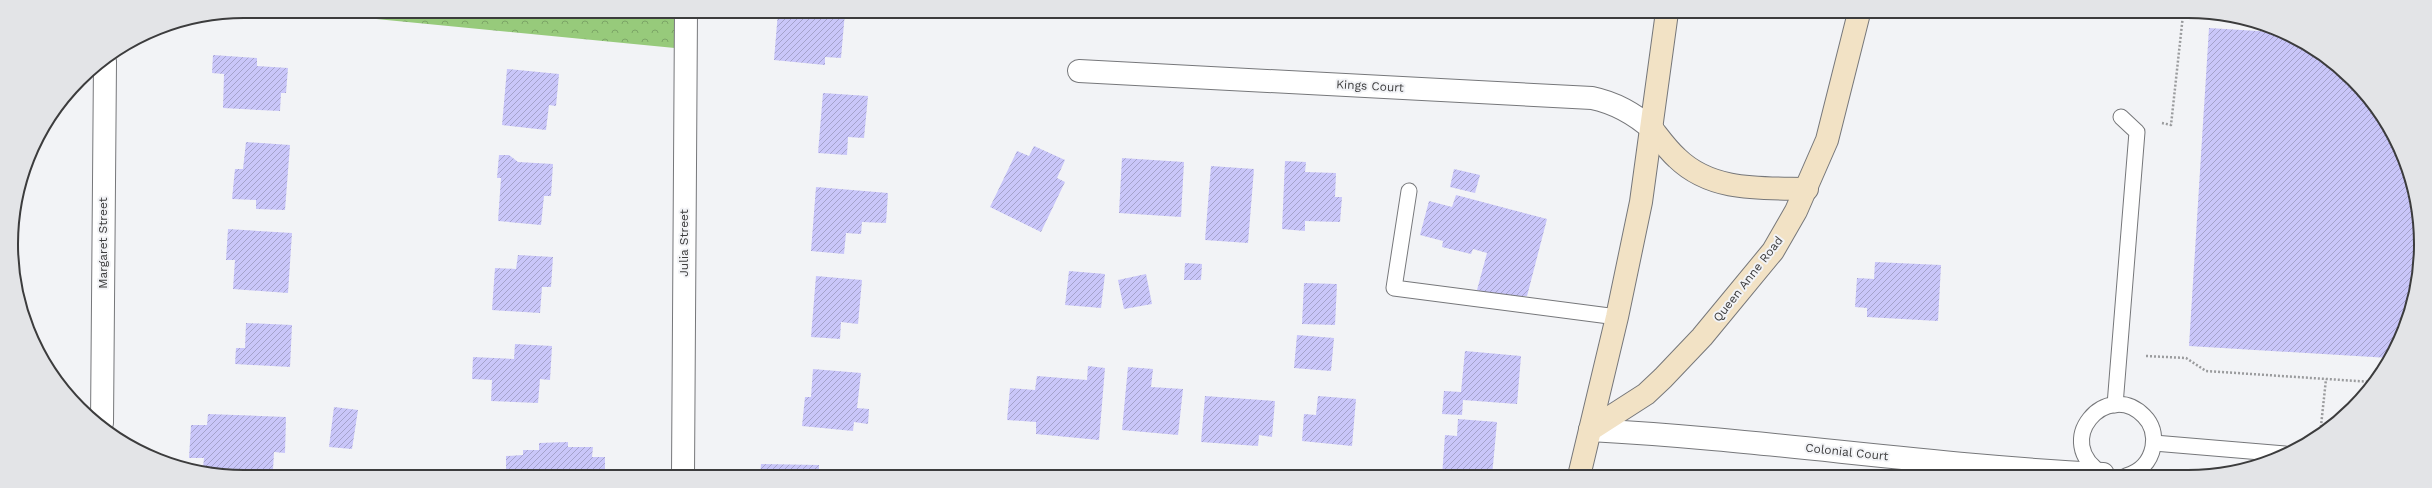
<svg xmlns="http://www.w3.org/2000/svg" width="2432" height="488" font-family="'Work Sans',sans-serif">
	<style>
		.forest { fill: url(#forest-crowns) }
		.building { fill: url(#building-hatch) }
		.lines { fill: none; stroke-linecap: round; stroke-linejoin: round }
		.lane-casing { stroke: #76777a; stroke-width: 17 }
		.street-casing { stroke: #76777a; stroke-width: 24 }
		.secondary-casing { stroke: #76777a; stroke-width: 24 }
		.path { stroke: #9a9b9d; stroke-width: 2.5; stroke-dasharray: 2 2; stroke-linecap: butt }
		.lane { stroke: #fff; stroke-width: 15 }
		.street { stroke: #fff; stroke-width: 22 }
		.secondary { stroke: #f2e2c5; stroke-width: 22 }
		.labels { text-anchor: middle; stroke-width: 4; stroke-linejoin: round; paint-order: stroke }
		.street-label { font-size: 12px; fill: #3c3c3d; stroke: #f2f3f6 }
		.rim { fill: none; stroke: #3c3c3d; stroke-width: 2 }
	</style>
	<defs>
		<pattern id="forest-crowns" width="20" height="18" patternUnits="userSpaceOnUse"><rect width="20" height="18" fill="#97ca7b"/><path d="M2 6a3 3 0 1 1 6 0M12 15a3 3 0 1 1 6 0" fill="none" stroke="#7ca566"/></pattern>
		<pattern id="building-hatch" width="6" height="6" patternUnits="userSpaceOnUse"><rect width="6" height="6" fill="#c9c6f9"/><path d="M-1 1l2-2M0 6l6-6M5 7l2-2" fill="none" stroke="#a4a2cb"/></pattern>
	</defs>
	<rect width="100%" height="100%" fill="#f2f3f6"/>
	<polygon class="forest" points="294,11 686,11 685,49"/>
	<g class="building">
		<polygon points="778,12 845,12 841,58 825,57 825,65 774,60"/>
		<polygon points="2209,28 2274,32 2304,42 2373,102 2413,183 2419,274 2397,347 2389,358 2189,346"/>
		<polygon points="213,55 257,58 257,66 288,68 286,93 281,93 280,111 223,108 224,74 212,73"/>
		<polygon points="507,69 559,74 556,106 549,105 546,130 502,125"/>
		<polygon points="823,93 868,96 864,138 848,137 847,155 818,153"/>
		<polygon points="246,142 290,145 285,210 256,209 256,200 232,199 235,169 243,169"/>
		<polygon points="1034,146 1065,160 1057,178 1065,182 1041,232 990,207 1017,151 1029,156"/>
		<polygon points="499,155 509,155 518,162 553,164 551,196 544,196 541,225 498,221 501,178 497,178"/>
		<polygon points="1122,158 1184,162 1181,217 1119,213"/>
		<polygon points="1285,161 1306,162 1305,172 1336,173 1335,197 1342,197 1340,222 1305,221 1305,231 1282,229"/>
		<polygon points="1211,166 1254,169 1248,243 1205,240"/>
		<polygon points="1454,169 1480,175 1475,193 1450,187"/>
		<polygon points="816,187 888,193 886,223 862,222 861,234 846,233 844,254 811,251"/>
		<polygon points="1456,195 1547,219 1527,296 1523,296 1522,302 1477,290 1487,253 1473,249 1471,254 1442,247 1443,241 1420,235 1429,201 1452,207"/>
		<polygon points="228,229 292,233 288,293 233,289 235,260 226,260"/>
		<polygon points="518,255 553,257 551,287 542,287 540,313 492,310 495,268 516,269"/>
		<polygon points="1875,262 1941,265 1938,321 1867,317 1867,308 1855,307 1857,278 1874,279"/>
		<polygon points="1185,263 1202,264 1201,280 1184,280"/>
		<polygon points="1069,271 1105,274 1101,308 1065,305"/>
		<polygon points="1146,274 1152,304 1124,309 1118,280"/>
		<polygon points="816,276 862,280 858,324 841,322 840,339 811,337"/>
		<polygon points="1304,283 1337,284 1335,325 1302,324"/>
		<polygon points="246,323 292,325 290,367 235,364 236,348 245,348"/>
		<polygon points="1297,335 1334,338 1331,371 1294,368"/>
		<polygon points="515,344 552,346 550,380 540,379 538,403 491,401 492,380 472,379 473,357 514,359"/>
		<polygon points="1465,351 1521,356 1517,404 1463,400 1462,415 1442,414 1444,391 1461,392"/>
		<polygon points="1088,366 1105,368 1099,440 1036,434 1036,422 1007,420 1010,388 1035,390 1037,376 1087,380"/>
		<polygon points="1128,367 1153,369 1151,387 1183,389 1178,435 1122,430"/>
		<polygon points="813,369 861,373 857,408 869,409 868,424 854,422 853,431 802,426 805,397 811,397"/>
		<polygon points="1205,396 1275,401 1272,437 1259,435 1258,446 1201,442"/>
		<polygon points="1318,396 1356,399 1352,446 1302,441 1304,414 1316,415"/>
		<polygon points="334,407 358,410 352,449 329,447"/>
		<polygon points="208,414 286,417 285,453 274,452 273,470 203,468 204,458 189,458 191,425 207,425"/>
		<polygon points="1458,419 1497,422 1492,476 1442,476 1445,435 1457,436"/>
		<polygon points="568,442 568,447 593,447 592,457 605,457 605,475 506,475 506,456 523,455 523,450 539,450 539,443"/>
		<polygon points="761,464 819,465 819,475 760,475"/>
		<polygon points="953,473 967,475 967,476 953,476"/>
	</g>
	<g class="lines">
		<g class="lane-casing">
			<g id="lane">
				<polyline points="1409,191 1394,288 1617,317"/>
				<polyline points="2115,405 2137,132 2121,117"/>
				<polyline points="2154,443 2285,454"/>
				<path d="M 2103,474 C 2050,442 2107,378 2144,416 C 2152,424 2155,435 2153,447 C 2150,462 2140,472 2126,476"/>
			</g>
		</g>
		<g class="street-casing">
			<g id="street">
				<path d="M 1079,71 L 1592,98 C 1616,103 1635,114 1653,130"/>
				<polyline points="102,423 105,62"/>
				<path d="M 1590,430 C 1762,439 1932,466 2103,474"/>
				<polyline points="683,475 686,11"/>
			</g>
		</g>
		<g class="secondary-casing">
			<g id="secondary">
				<path d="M 1653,130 C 1660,139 1668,150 1677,158 C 1712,192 1761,188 1807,189"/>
				<polyline points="1590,430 1646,394 1663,378 1702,337 1773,251 1796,211 1827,140 1859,13"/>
				<polyline points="1579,476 1617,317 1641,202 1667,12"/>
			</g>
		</g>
		<g class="path">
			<polyline points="2145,13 2183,15 2171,125 2162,123"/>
			<polyline points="2146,356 2186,358 2206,371 2372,382"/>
			<polyline points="2326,427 2321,426 2326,379"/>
		</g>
		<use href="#lane" class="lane"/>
		<use href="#street" class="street"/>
		<use href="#secondary" class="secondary"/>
	</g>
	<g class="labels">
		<g class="street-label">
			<text transform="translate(1370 86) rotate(3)" y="4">Kings Court</text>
			<text transform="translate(103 243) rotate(-90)" y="4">Margaret Street</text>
			<text transform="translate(684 243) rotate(-90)" y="4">Julia Street</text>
			<text transform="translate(1748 279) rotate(-52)" y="4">Queen Anne Road</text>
			<text transform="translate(1847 452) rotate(6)" y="4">Colonial Court</text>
		</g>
	</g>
	<path d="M0 0H2432V488H0ZM244 18H2188A226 226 0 0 1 2414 244V244A226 226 0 0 1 2188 470H244A226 226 0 0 1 18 244V244A226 226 0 0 1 244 18Z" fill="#e3e4e7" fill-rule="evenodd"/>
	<path class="rim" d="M244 18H2188A226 226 0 0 1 2414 244V244A226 226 0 0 1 2188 470H244A226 226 0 0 1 18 244V244A226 226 0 0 1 244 18Z"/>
</svg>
